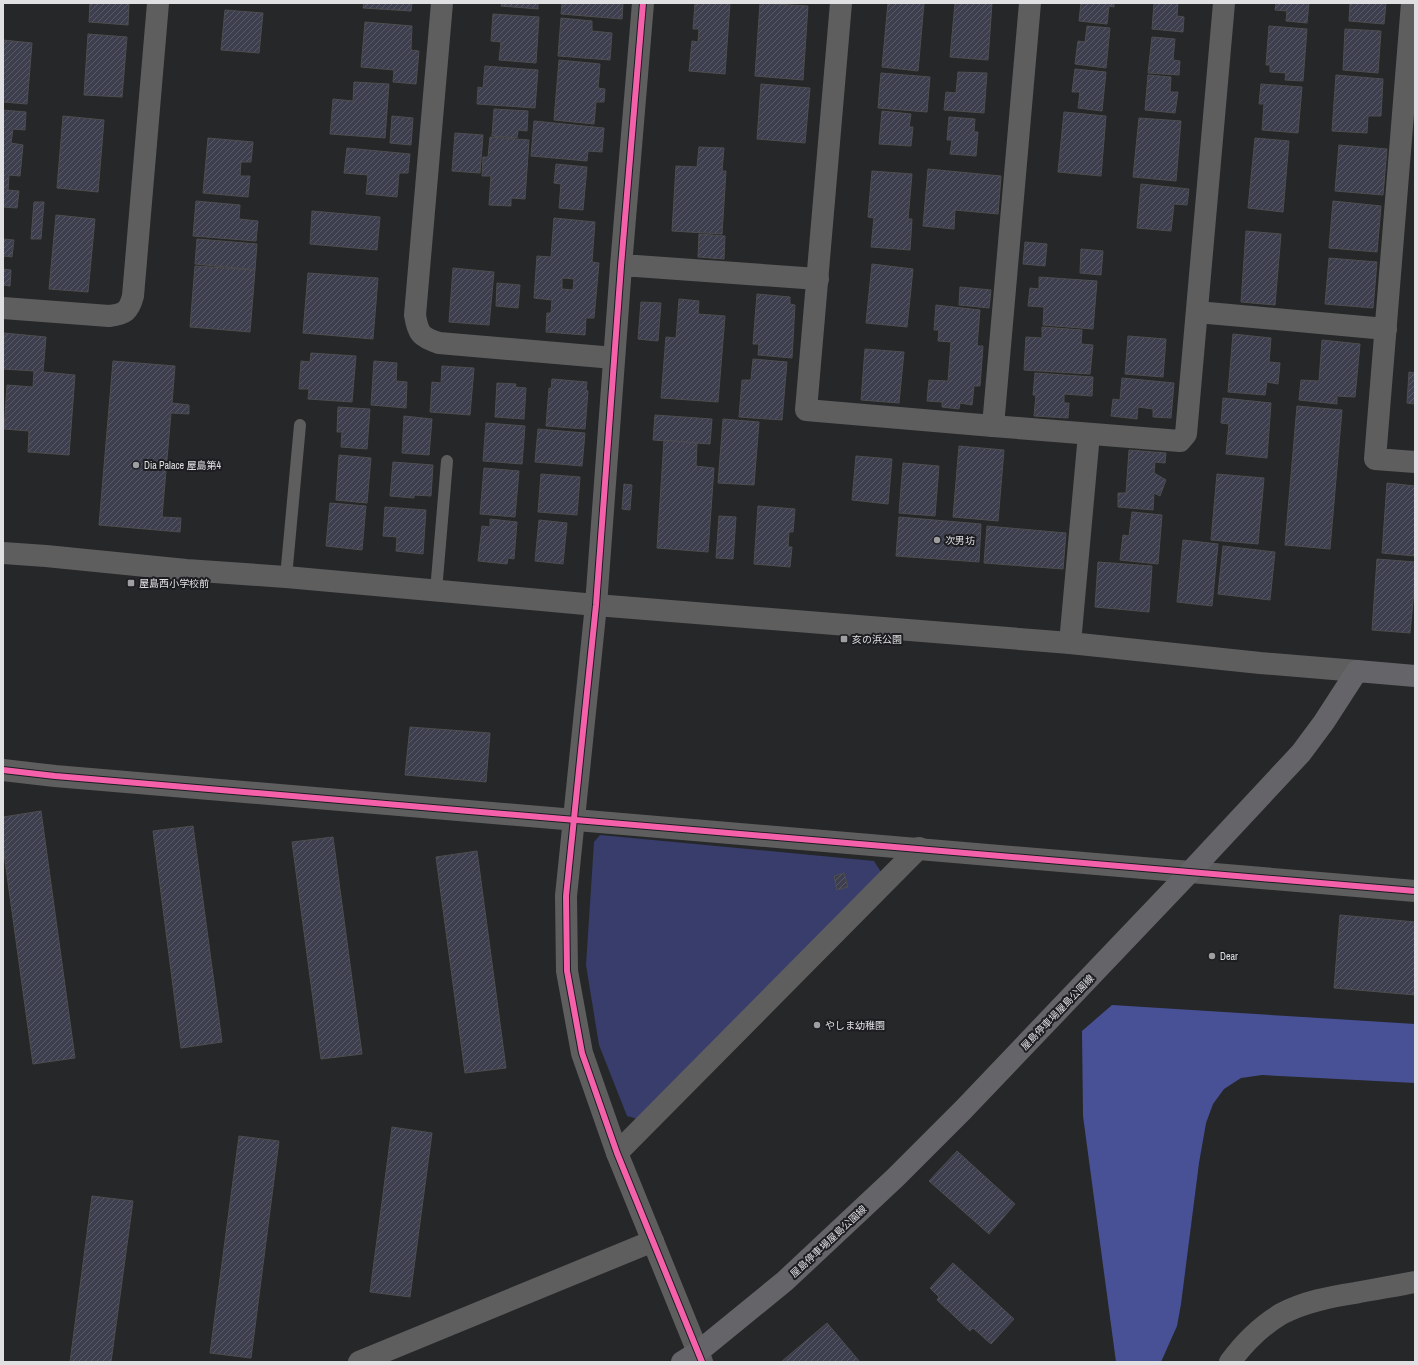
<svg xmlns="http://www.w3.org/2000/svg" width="1418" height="1365" font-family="'Archivo Narrow','Noto Sans JP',sans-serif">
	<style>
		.green { fill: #383d6c }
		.water { fill: #495196 }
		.building { fill: url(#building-hatch); stroke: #4d4d4f; fill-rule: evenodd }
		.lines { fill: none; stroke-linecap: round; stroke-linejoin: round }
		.service { stroke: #5e5e5f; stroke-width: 12 }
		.minor { stroke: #5e5e5f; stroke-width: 22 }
		.tertiary { stroke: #5e5e5f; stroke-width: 22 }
		.secondary { stroke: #656569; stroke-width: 22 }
		.cycleway-casing { stroke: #1c1d20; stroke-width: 8 }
		.cycleway { stroke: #f560ab; stroke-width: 6 }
		.poi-dot { fill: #9f9fa2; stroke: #1c1d20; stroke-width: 1.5 }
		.labels { text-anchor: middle; stroke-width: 4; stroke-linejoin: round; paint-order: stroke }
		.poi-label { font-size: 10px; fill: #e0e0e3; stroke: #1c1d20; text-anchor: start }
		.street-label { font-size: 10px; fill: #e0e0e3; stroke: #1c1d20 }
	</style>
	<defs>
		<pattern id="building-hatch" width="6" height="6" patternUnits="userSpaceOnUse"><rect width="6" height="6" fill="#3e3f4e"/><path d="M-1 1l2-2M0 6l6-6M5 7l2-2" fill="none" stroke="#5a5a67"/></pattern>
	</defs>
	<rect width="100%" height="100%" fill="#262728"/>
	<polygon class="green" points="600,835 874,861 881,872 641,1120 627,1116 599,1045 586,965 594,842"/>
	<polygon class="water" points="1112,1005 1415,1024 1415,1083 1262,1075 1241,1078 1224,1089 1213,1104 1206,1123 1199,1163 1181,1304 1177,1326 1161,1362 1116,1362 1083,1116 1082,1031"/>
	<g class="building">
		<polygon points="90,3 129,3 128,25 89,22"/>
		<polygon points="364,3 412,3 411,11 363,8"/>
		<polygon points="502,3 538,3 538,9 501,6"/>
		<polygon points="562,3 623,3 622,19 561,14"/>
		<polygon points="695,3 730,3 725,74 689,71 692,41 698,42 699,29 693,29"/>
		<polygon points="760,3 808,6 803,80 755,76"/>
		<polygon points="888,3 924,3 918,71 882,67"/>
		<polygon points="955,3 992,3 988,60 950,57"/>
		<polygon points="1081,3 1114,3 1114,7 1109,6 1107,24 1079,21"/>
		<polygon points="1154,3 1178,3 1177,16 1184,17 1183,32 1152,29"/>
		<polygon points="1276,3 1309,3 1307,23 1286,21 1287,11 1275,10"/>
		<polygon points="1350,3 1386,3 1384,24 1349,21"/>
		<polygon points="225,10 263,13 259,53 221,50"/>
		<polygon points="493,14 539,17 536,63 499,60 501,42 491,41"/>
		<polygon points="561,18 592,21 592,31 612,33 610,60 558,56"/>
		<polygon points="365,22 412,26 411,50 419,51 416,84 393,82 394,70 361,67"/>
		<polygon points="1087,26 1110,28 1106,68 1075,64 1078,41 1085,42"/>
		<polygon points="1269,26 1307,29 1303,81 1285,80 1286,73 1270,72 1270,65 1266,65"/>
		<polygon points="1345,29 1381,31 1378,73 1343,70"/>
		<polygon points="88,34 127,37 122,97 84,95"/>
		<polygon points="1152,37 1175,39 1173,60 1180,61 1179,75 1148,73"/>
		<polygon points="3,40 32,43 27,104 3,102"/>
		<polygon points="559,60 600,64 598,88 605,89 604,102 596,102 594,124 554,120"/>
		<polygon points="485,66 538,70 535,108 477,104 478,87 483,88"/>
		<polygon points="1075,69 1106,72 1102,111 1078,108 1080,92 1072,92"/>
		<polygon points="958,72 987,73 984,113 944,110 946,92 956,93"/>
		<polygon points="881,73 930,77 927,112 878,108"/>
		<polygon points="1148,75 1171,77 1170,92 1178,92 1175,113 1145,110"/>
		<polygon points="1336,75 1383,79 1381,116 1368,116 1367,133 1332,131"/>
		<polygon points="354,82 389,84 385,138 330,134 333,99 353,101"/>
		<polygon points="761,84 810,88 805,143 757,139"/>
		<polygon points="1261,84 1302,87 1298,133 1262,130 1264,104 1259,104"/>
		<polygon points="494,109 528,111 527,131 518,130 517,138 492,136"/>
		<polygon points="3,110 26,112 25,130 13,129 11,143 23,145 20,176 9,175 8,190 19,191 17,208 3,207"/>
		<polygon points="882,111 911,114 909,127 913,127 911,146 879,144"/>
		<polygon points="1064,112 1106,116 1101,176 1058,172"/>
		<polygon points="63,116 104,120 98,192 57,188"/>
		<polygon points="392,116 413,118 411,145 390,143"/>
		<polygon points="949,117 975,119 974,132 978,132 976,156 950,154 952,140 947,140"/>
		<polygon points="1139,118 1181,121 1176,181 1133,177"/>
		<polygon points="534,121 604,128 602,152 588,151 587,161 531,156"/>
		<polygon points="455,133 483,135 480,173 452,171"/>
		<polygon points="490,137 529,140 525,199 511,198 511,206 489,205 491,176 482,176 483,157 488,157"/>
		<polygon points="208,138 253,142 251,162 241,162 240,176 250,176 248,197 203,193"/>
		<polygon points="1255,138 1289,141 1283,212 1248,208"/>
		<polygon points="1339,145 1387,149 1383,195 1335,191"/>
		<polygon points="699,147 724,148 722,171 726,171 722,234 672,231 676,166 697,167"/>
		<polygon points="347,148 410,154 408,173 399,173 397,197 366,194 368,175 344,173"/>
		<polygon points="556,164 587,167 583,210 559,208 561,184 554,183"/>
		<polygon points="928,169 1001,176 998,214 955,210 954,229 923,226"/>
		<polygon points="872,171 912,174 908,219 912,219 910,250 871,247 874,218 868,217"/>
		<polygon points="1141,184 1189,189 1187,205 1174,204 1171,231 1137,228"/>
		<polygon points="196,201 240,205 239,219 258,221 256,241 193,236"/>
		<polygon points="1333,201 1381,206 1377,252 1329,248"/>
		<polygon points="34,202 44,202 41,239 31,239"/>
		<polygon points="312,211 380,217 377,250 310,244"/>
		<polygon points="56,215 95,219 88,292 49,289"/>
		<path d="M 554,218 L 595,222 L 592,262 L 599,263 L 594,318 L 586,318 L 585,335 L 546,332 L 547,313 L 551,313 L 552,300 L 534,298 L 537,256 L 551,257 ZM 562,278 L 574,279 L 573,290 L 562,289 Z"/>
		<polygon points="1246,231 1281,234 1275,305 1241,302"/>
		<polygon points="699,234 725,236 724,259 698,257"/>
		<polygon points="3,239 14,240 12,257 4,256 3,263"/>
		<polygon points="197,239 257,244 255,270 195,264"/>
		<polygon points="1025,242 1047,244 1045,266 1023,264"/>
		<polygon points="1081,249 1103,251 1101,275 1080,273"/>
		<polygon points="1329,258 1377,262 1373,308 1325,304"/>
		<polygon points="872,264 913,269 907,327 866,323"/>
		<polygon points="195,266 255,270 250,332 190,327"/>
		<polygon points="453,268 494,272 489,325 449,322"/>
		<polygon points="3,269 11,270 10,286 3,285"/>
		<polygon points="308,273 378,278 373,339 303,333"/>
		<polygon points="1039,277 1097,281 1093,329 1043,325 1044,307 1028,306 1030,288 1039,289"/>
		<polygon points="497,283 520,285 518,308 496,306"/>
		<polygon points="960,287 991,290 989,308 959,305"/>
		<polygon points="757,294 790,297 790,304 795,305 792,358 758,355 759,344 753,344"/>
		<polygon points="679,299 699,301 698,314 725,316 718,402 661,398 666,337 676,338"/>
		<polygon points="641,302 661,303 658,341 638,339"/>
		<polygon points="936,305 980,310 977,346 983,346 980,386 974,386 972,405 960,403 959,409 942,407 942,402 927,401 929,380 948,381 951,342 938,341 939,330 934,330"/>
		<polygon points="1042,327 1082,330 1081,344 1093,345 1090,374 1024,370 1026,337 1042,338"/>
		<polygon points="4,333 46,337 43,372 75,375 69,455 28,452 29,431 4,429 7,385 33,387 34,371 3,369"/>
		<polygon points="1233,334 1271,338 1269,362 1280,363 1278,384 1267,382 1265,395 1228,392"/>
		<polygon points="1128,336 1166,339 1163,377 1125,374"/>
		<polygon points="1322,340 1360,344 1355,397 1337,396 1337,404 1299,400 1301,380 1319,381"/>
		<polygon points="865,349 904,352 899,403 861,400"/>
		<polygon points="311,353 356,356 352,402 308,399 309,389 299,389 301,361 310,362"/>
		<polygon points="753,359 787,362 782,420 739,417 742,380 751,380"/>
		<polygon points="113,361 175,366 172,403 189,405 189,414 171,413 162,517 181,518 180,532 99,525"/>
		<polygon points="374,361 397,363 396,381 407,382 406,408 371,405"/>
		<polygon points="442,366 474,368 470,415 430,412 432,382 441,383"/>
		<polygon points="1409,372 1415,373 1415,404 1407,403"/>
		<polygon points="1035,373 1093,377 1092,396 1064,394 1064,403 1069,403 1068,418 1034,416 1036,395 1033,395"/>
		<polygon points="1122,378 1174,383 1171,418 1153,417 1153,409 1138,407 1137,419 1111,416 1113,399 1120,400"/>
		<polygon points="552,379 587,382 586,390 588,391 585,429 546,426 549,388 551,389"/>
		<polygon points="497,383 516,384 515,387 526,388 524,419 495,417"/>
		<polygon points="1223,398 1271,403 1267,458 1226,454 1229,424 1221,423"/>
		<polygon points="1297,406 1342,410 1330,549 1285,545"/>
		<polygon points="338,407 370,409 367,449 341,447 342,432 337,432"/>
		<polygon points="655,415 712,419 710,444 653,440"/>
		<polygon points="404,416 432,419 429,455 402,453"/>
		<polygon points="723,419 759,422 754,485 718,483"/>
		<polygon points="486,423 525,426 522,464 483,461"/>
		<polygon points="538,429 585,433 582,466 535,462"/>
		<polygon points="664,440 697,443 696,466 714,468 708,552 657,548"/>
		<polygon points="959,446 1004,450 998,521 953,517"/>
		<polygon points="1129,450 1166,453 1165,463 1155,462 1154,473 1166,480 1160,496 1154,493 1153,510 1118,507 1118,493 1126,493"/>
		<polygon points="339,455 371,458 367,503 336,500"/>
		<polygon points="856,456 892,459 888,504 852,500"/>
		<polygon points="393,462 433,465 431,496 414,495 414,498 390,496"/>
		<polygon points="903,463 939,466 935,516 899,513"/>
		<polygon points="484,468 519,471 515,517 480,514"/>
		<polygon points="541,474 580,477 577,515 538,512"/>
		<polygon points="1217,474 1264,478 1258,544 1211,540"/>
		<polygon points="1387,483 1415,486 1415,556 1382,553"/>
		<polygon points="624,484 632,485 630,510 622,509"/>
		<polygon points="330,503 366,506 362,550 326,546"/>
		<polygon points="758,506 795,509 793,532 789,532 788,547 792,547 790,567 754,564"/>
		<polygon points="385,507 426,510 423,554 396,551 397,537 383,536"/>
		<polygon points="1132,512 1162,515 1158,564 1120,560 1123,535 1129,536"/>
		<polygon points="719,516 736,517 733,559 716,558"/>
		<polygon points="899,517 981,524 979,562 896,556"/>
		<polygon points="490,519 517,522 514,559 508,558 507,564 478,561 482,526 490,527"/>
		<polygon points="539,520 567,523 563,564 535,561"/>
		<polygon points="987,526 1066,533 1063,569 984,563"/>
		<polygon points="1183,540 1218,544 1212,606 1177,602"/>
		<polygon points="1223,546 1275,552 1270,600 1218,594"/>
		<polygon points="1377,559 1415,562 1415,580 1410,633 1372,630"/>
		<polygon points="1098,562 1152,566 1149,612 1095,607"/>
		<polygon points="410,727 490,733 486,782 405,775"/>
		<polygon points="41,811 75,1058 33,1064 3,846 3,817"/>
		<polygon points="193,826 222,1042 181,1048 153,831"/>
		<polygon points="333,837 362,1054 321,1059 292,842"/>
		<polygon points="477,851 506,1068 465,1073 436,857"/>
		<polygon points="844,873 848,887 837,890 834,876"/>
		<polygon points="1340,915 1415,922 1415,995 1334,988"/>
		<polygon points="392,1127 432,1133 410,1297 370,1292"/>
		<polygon points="239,1136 279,1141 251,1358 210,1353"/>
		<polygon points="957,1151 1015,1204 989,1234 929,1181"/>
		<polygon points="92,1196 133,1201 111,1362 70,1362"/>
		<polygon points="953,1263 1014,1319 991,1344 973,1328 970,1331 937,1300 939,1297 930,1288"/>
		<polygon points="827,1323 860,1362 781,1362"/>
	</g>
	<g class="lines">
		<g class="service">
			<polyline points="286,577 300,425"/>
			<polyline points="436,591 447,461"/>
		</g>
		<g class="minor">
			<path d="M 442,3 L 415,315 C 418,334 421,337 439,343 L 614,358"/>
			<polyline points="643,3 621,266 596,605 566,896 567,971 582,1053 617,1153 702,1362"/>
			<polyline points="841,3 806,410 993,426 1030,3"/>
			<polyline points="1412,3 1375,459 1415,462"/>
			<polyline points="621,266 636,266 818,279"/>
			<path d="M 3,308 L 109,316 C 125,314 129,311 133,296 L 158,3"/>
			<polyline points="1197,312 1386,329"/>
			<polyline points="993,426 1180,441 1186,434 1224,3"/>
			<polyline points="1070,643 1089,434"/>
			<polyline points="3,770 55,776 1415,891"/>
			<polyline points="617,1153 919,848"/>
			<polyline points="359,1362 653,1241"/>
			<path d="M 1230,1362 C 1244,1343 1261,1326 1281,1314 C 1304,1302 1329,1297 1355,1293 C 1375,1289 1395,1286 1415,1282"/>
		</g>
		<polyline class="tertiary" points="3,553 46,556 186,570 286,577 596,605 1070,643 1260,663 1357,671"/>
		<polyline class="secondary" points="682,1362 698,1352 785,1281 896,1177 963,1110 1190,872 1301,753 1324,722 1357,671 1415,676"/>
		<g class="cycleway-casing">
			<g id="cycleway">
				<polyline points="643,3 621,266 596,605 566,896 567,971 582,1053 617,1153 702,1362"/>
				<polyline points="3,770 55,776 1415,891"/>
			</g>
		</g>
		<use href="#cycleway" class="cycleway"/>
	</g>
	<g class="poi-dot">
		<circle cx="136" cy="465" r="4"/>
		<circle cx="937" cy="540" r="4"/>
		<rect x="127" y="579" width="8" height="8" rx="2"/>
		<rect x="840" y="635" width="8" height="8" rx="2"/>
		<circle cx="1212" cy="956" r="4"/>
		<circle cx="817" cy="1025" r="4"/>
	</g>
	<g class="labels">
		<g class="poi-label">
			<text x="144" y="469">Dia Palace 屋島第4</text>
			<text x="945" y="544">次男坊</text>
			<text x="139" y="587">屋島西小学校前</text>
			<text x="852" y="643">亥の浜公園</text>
			<text x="1220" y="960">Dear</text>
			<text x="825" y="1029">やしま幼稚園</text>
		</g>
		<g class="street-label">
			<text transform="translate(1057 1012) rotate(-46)" y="4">屋島停車場屋島公園線</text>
			<text transform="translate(828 1241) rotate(-43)" y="4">屋島停車場屋島公園線</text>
		</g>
	</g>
	<rect width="1418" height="1365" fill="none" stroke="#e0e0e3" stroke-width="8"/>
</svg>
